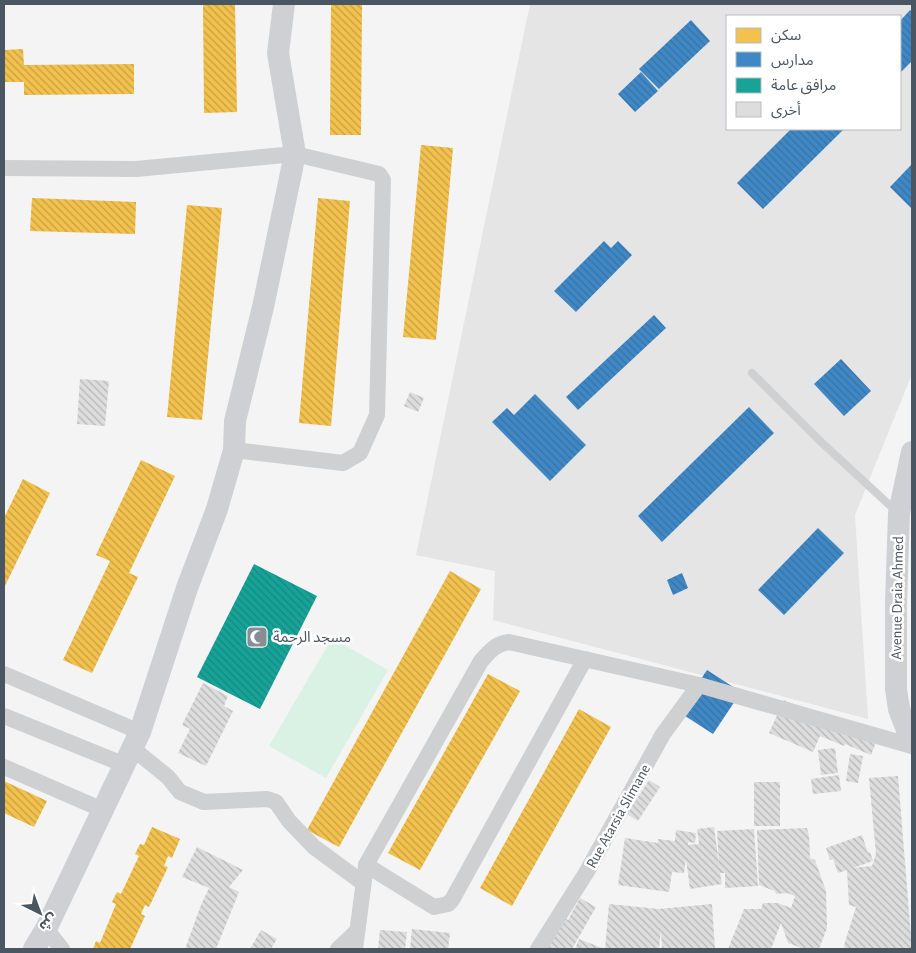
<svg xmlns="http://www.w3.org/2000/svg" width="916" height="953" font-family="'Alegreya Sans','Noto Sans Arabic',sans-serif">
	<style>
		.education { fill: #e6e5e6; fill-rule: evenodd }
		.green { fill: #d9f2e3 }
		.homes { fill: url(#homes-back-hatch) }
		.schools { fill: url(#schools-back-hatch) }
		.public { fill: url(#public-back-hatch) }
		.building { fill: url(#building-back-hatch) }
		.lines { fill: none; stroke-linecap: round; stroke-linejoin: round }
		.lane { stroke: #ced0d2; stroke-width: 8 }
		.street { stroke: #ced0d2; stroke-width: 16 }
		.secondary { stroke: #ced0d4; stroke-width: 22 }
		.labels { text-anchor: middle; stroke-width: 5; stroke-linejoin: round; paint-order: stroke }
		.street-label { font-size: 15px; fill: #4a5661; stroke: #fff }
		.poi-label { font-size: 15px; fill: #4a5661; stroke: #fff; text-anchor: start }
	</style>
	<defs>
		<pattern id="homes-back-hatch" width="6" height="6" patternUnits="userSpaceOnUse" patternTransform="scale(1.25)"><rect width="6" height="6" fill="#f2c14e"/><path d="M-1 5l2 2M0 0l6 6M5-1l2 2" fill="none" stroke="#c6a044"/></pattern>
		<pattern id="schools-back-hatch" width="6" height="6" patternUnits="userSpaceOnUse" patternTransform="scale(1.25)"><rect width="6" height="6" fill="#3f88c5"/><path d="M-1 5l2 2M0 0l6 6M5-1l2 2" fill="none" stroke="#3772a3"/></pattern>
		<pattern id="public-back-hatch" width="6" height="6" patternUnits="userSpaceOnUse" patternTransform="scale(1.25)"><rect width="6" height="6" fill="#17a398"/><path d="M-1 5l2 2M0 0l6 6M5-1l2 2" fill="none" stroke="#17887f"/></pattern>
		<pattern id="building-back-hatch" width="6" height="6" patternUnits="userSpaceOnUse" patternTransform="scale(1.25)"><rect width="6" height="6" fill="#ddddde"/><path d="M-1 5l2 2M0 0l6 6M5-1l2 2" fill="none" stroke="#b5b6b7"/></pattern>
	</defs>
	<rect width="100%" height="100%" fill="#f4f4f4"/>
	<path class="education" d="M 530,4 L 912,4 L 912,374 L 855,515 L 868,719 L 493,620 L 495,571 L 416,555 ZM 727,16 L 900,16 L 900,129 L 727,129 Z"/>
	<polygon class="green" points="332,638 388,670 326,778 269,746"/>
	<g class="homes">
		<polygon points="203,4 235,4 237,112 204,113"/>
		<polygon points="331,4 362,4 361,135 330,135"/>
		<polygon points="23,49 24,65 134,64 134,94 24,95 24,82 4,82 4,50"/>
		<polygon points="421,145 453,148 436,340 403,337"/>
		<polygon points="32,198 136,202 135,234 30,231"/>
		<polygon points="318,198 350,201 331,426 299,423"/>
		<polygon points="187,205 222,208 202,420 167,417"/>
		<polygon points="141,460 175,476 129,573 138,577 92,673 63,660 110,561 96,555"/>
		<polygon points="23,479 50,493 4,588 4,518"/>
		<polygon points="450,571 481,589 339,847 307,830"/>
		<polygon points="488,674 520,691 420,870 388,853"/>
		<polygon points="579,709 611,727 512,906 480,888"/>
		<polygon points="4,781 47,801 34,827 4,813"/>
		<polygon points="152,827 180,839 172,858 168,856 164,866 168,867 149,907 145,905 141,914 145,916 130,949 93,949 96,941 100,943 116,904 112,902 117,892 121,894 139,856 135,854 140,844 144,845"/>
	</g>
	<g class="schools">
		<polygon points="910,10 912,12 912,61 900,73 900,21"/>
		<polygon points="691,20 710,41 659,89 639,69"/>
		<polygon points="641,72 658,91 635,112 618,94"/>
		<polygon points="791,129 844,129 763,209 737,183"/>
		<polygon points="912,164 912,209 890,187"/>
		<polygon points="604,241 611,248 618,241 632,255 576,312 554,291"/>
		<polygon points="654,315 666,328 578,410 566,397"/>
		<polygon points="841,359 871,391 844,416 814,384"/>
		<polygon points="535,394 586,445 550,481 492,422 507,408 514,415"/>
		<polygon points="749,407 774,433 662,542 638,516"/>
		<polygon points="818,528 844,553 784,615 758,590"/>
		<polygon points="682,573 688,588 673,595 667,580"/>
		<polygon points="707,670 741,692 713,734 679,712"/>
	</g>
	<polygon class="public" points="254,564 317,596 260,709 197,677"/>
	<g class="building">
		<polygon points="80,379 109,381 105,426 77,424"/>
		<polygon points="410,392 424,398 418,412 404,406"/>
		<polygon points="203,683 228,696 224,706 233,711 206,766 178,753 190,729 182,725"/>
		<polygon points="784,700 877,740 871,755 845,744 844,746 820,736 813,752 769,733"/>
		<polygon points="835,748 838,773 821,775 818,750"/>
		<polygon points="850,754 863,756 858,783 846,781"/>
		<polygon points="839,775 841,791 813,794 811,779"/>
		<polygon points="898,776 912,949 845,949 844,945 856,907 849,905 847,870 838,873 833,859 830,860 826,848 862,835 868,853 870,852 873,861 853,868 872,866 876,854 869,778"/>
		<polygon points="649,780 660,787 638,821 627,814"/>
		<rect x="754" y="782" width="26" height="44"/>
		<polygon points="714,827 719,864 717,831 754,829 758,886 725,888 725,873 720,873 722,884 690,889 686,859 684,873 672,872 669,892 618,885 625,838 658,843 658,839 675,841 676,830 696,833 695,843 688,842 688,845 699,844 697,829"/>
		<polygon points="807,828 809,836 810,858 815,860 826,891 827,928 819,949 804,949 788,943 781,923 771,949 728,949 744,909 761,909 763,903 778,903 791,908 795,896 787,893 776,894 775,891 759,885 757,830"/>
		<polygon points="197,847 243,870 229,887 239,892 216,949 185,949 201,905 209,888 182,877"/>
		<polygon points="580,898 596,907 572,949 533,949 553,912 568,920"/>
		<polygon points="609,904 659,909 712,904 715,949 662,949 661,930 659,949 575,949 579,939 605,949"/>
		<polygon points="412,929 450,933 448,949 410,949"/>
		<polygon points="261,930 277,939 271,949 250,949"/>
		<polygon points="380,930 407,932 405,949 378,949"/>
	</g>
	<g class="lines">
		<polyline class="lane" points="752,373 819,440 897,512"/>
		<g class="street">
			<polyline points="4,168 136,169 295,154 379,174 383,180 377,415 360,453 343,463 234,450"/>
			<polyline points="4,674 140,732"/>
			<polyline points="4,716 125,765"/>
			<polyline points="132,748 168,777 180,792 204,802 267,799 276,802 289,821 314,847 363,883"/>
			<polyline points="4,767 103,810"/>
			<polyline points="366,865 434,907 448,904 452,900 585,659"/>
			<polyline points="46,929 62,949"/>
			<polyline points="338,949 356,932"/>
			<path d="M 355,949 L 366,865 L 481,661 C 490,651 495,644 509,642 L 699,685 L 912,746"/>
			<polyline points="538,949 586,873 663,734 699,685"/>
		</g>
		<g class="secondary">
			<polyline points="912,452 899,513 896,604 896,689 899,709 912,743"/>
			<polyline points="34,949 46,929 140,732 187,588 217,509 234,450 235,421 263,307 295,154 278,53 284,4"/>
		</g>
	</g>
	<defs>
		<g id="mosque-square" transform="scale(1.125)"><rect x="-9" y="-9" width="18" height="18" rx="4" fill="#868d94" stroke="#fff"/><path d="M3.5-4.9A6 6 0 1 0 3.5 4.9A5 5 0 1 1 3.5-4.9Z" fill="#fff"/></g>
	</defs>
	<g fill-rule="evenodd">
		<use href="#mosque-square" x="257" y="637"/>
	</g>
	<g class="labels">
		<g class="street-label">
			<text transform="translate(897 598) rotate(-89)" y="5">Avenue Draia Ahmed</text>
			<text transform="translate(618 816) rotate(-61)" y="5">Rue Atarsia Slimane</text>
		</g>
		<g class="poi-label">
			<text x="273" y="642">مسجد الرحمة</text>
		</g>
	</g>
	<rect width="916" height="953" fill="none" stroke="#4a5661" stroke-width="10"/>
	<rect x="726" y="15" width="175" height="115" fill="#ffffff" stroke="#b7bbc0"/>
	<rect x="736" y="28" width="25" height="15" fill="#f2c14e" stroke="#b7bbc0"/>
	<text x="771" y="40" font-size="15" fill="#4a5661">سكن</text>
	<rect x="736" y="52" width="25" height="15" fill="#3f88c5" stroke="#b7bbc0"/>
	<text x="771" y="65" font-size="15" fill="#4a5661">مدارس</text>
	<rect x="736" y="78" width="25" height="15" fill="#17a398" stroke="#b7bbc0"/>
	<text x="771" y="90" font-size="15" fill="#4a5661">مرافق عامة</text>
	<rect x="736" y="102" width="25" height="15" fill="#ddddde" stroke="#b7bbc0"/>
	<text x="771" y="115" font-size="15" fill="#4a5661">أخرى</text>
	<g transform="translate(40 913) rotate(138)" stroke="#ffffff" stroke-width="4" paint-order="stroke">
	<path d="M0-4L9 19L0 12L-9 19Z" fill="#4a5661"/>
	<text y="-8" font-size="14" font-weight="bold" text-anchor="middle" fill="#4a5661">ش</text>
	</g>
</svg>
